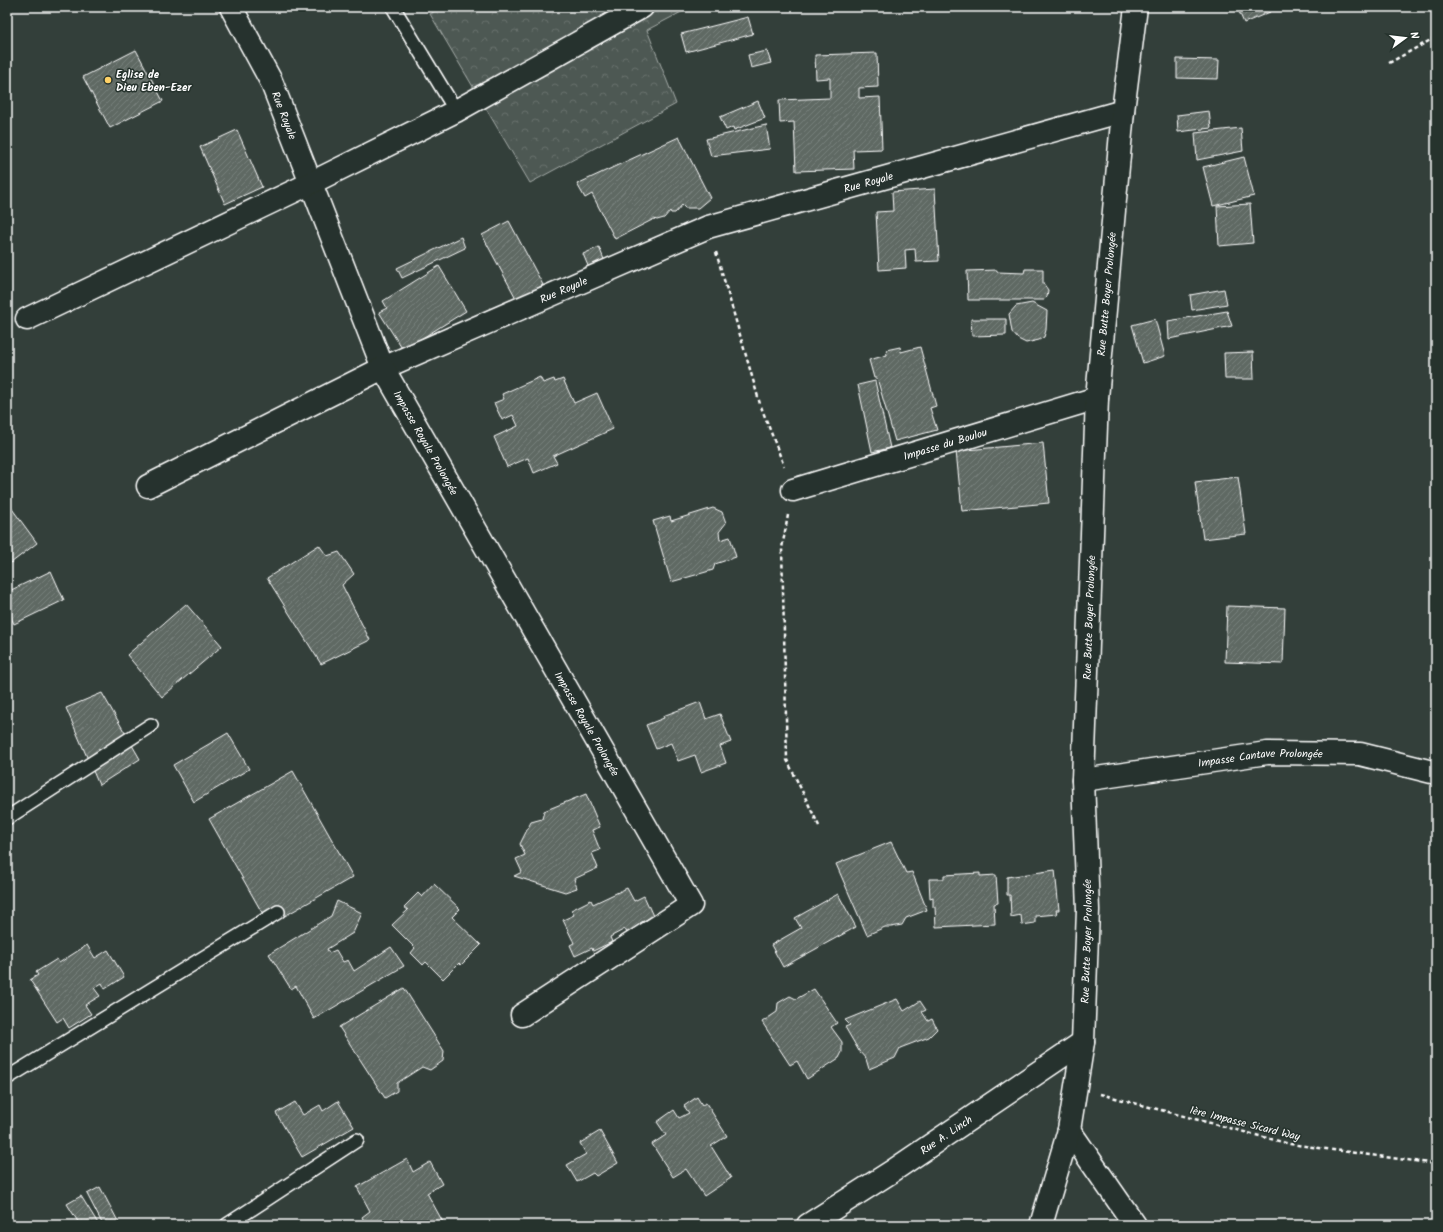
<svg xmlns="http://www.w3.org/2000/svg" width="1443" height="1232" font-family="Kalam,sans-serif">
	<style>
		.forest { fill: url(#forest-crowns); stroke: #a6aca9 }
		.building { fill: url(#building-hatch); stroke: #fff }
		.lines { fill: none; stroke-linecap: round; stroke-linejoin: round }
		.service-casing { stroke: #fff; stroke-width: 16 }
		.minor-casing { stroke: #fff; stroke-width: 25 }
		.tertiary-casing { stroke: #fff; stroke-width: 25 }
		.path { stroke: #fff; stroke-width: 2.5; stroke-dasharray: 4 3; stroke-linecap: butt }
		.service { stroke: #26332d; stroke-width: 13 }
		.minor { stroke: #26332d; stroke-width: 22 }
		.tertiary { stroke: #26332d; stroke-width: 22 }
		.poi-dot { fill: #ffd166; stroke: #26332d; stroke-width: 1.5 }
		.labels { text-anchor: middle; stroke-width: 3; stroke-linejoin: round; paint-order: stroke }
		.poi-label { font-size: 11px; font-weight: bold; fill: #fff; stroke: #26332d; text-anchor: start }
		.street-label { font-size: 11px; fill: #fff; stroke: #26332d }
	</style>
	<defs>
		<pattern id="forest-crowns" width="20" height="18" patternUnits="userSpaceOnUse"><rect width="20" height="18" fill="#4d5853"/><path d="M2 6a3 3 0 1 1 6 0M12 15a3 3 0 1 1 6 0" fill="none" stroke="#68716d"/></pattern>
		<pattern id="building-hatch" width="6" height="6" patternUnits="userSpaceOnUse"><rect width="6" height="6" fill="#5f6964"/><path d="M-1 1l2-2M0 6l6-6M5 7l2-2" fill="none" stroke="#77807b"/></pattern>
	</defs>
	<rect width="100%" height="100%" fill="#333f3a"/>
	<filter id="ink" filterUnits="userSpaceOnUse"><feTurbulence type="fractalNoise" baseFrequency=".025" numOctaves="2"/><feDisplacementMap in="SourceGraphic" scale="8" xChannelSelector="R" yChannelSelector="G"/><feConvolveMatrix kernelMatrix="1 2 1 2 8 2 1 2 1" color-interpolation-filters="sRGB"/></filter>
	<g filter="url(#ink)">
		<polygon class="forest" points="441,7 691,7 647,30 676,104 530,183 430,14"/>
		<g class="building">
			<polygon points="1237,7 1268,7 1270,12 1244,23"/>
			<polygon points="748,17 753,34 686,52 681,34"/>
			<polygon points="136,50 163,101 110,128 83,77"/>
			<polygon points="767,51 771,63 751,68 748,55"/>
			<polygon points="877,53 878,87 859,88 859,98 880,97 882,149 853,150 854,169 796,171 794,122 780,123 779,100 830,98 830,78 816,79 815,55"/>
			<polygon points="1177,59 1219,60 1218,79 1177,78"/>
			<polygon points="758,101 765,118 734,130 733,127 726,130 720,117"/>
			<polygon points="1209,111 1211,128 1178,132 1177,115"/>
			<polygon points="766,125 770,149 711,156 706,139"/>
			<polygon points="1241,128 1243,151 1197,160 1195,133"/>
			<polygon points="237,130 262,187 225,204 200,147"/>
			<polygon points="679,137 710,198 698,208 685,208 682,205 675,213 671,213 670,211 664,218 657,220 654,219 615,239 592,194 585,198 577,184"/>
			<polygon points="1244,157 1254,196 1213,206 1203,167"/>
			<polygon points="935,189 939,261 916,262 915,249 905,250 906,268 879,270 876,212 893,211 892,192"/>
			<polygon points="1250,204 1253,243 1219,246 1217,206"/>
			<polygon points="509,221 543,285 517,300 482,235"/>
			<polygon points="461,237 465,248 402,278 397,268"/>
			<polygon points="599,247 607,267 591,273 583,254"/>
			<polygon points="439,266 466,311 403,350 379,312 387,308 383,301"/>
			<polygon points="1025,269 1043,269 1043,283 1048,290 1047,297 1044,300 968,300 967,271 997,270 997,272 1024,273"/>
			<polygon points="1224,289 1227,304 1192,310 1190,295"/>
			<polygon points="1032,303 1047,311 1046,330 1044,337 1039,340 1026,343 1018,339 1012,332 1009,314 1016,306"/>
			<polygon points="1227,311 1232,326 1169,339 1168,321"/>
			<polygon points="971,319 1006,319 1006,335 972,336"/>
			<polygon points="1155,319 1165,356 1143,363 1132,325"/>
			<polygon points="900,347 901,352 920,347 936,406 930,408 937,430 895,441 877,378 874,378 869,360 887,355 886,350"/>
			<polygon points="1253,352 1254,379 1225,379 1224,353"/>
			<polygon points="540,377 543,383 554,379 555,382 563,379 574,403 597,393 613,429 553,456 557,463 534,473 528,458 507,467 494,437 518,426 513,415 502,420 494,403 504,399 502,394"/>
			<polygon points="875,381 890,448 872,452 858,385"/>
			<polygon points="1043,443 1049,503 962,511 956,451"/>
			<polygon points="1238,477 1246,534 1203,539 1195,482"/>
			<polygon points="7,502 37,543 7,566"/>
			<polygon points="713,508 722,512 726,523 719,532 720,540 730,537 736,557 715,564 713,570 671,582 653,521 670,516 671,521"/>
			<polygon points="319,545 327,556 339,552 354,574 342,585 370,640 321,664 267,578"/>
			<polygon points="51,571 64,600 14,624 7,609 7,592"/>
			<polygon points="186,604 222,646 162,697 127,655"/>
			<polygon points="1227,606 1285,608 1283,664 1225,662"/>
			<polygon points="102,693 140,759 99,785 66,708"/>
			<polygon points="700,702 706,719 720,714 731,742 720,746 726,763 701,772 695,755 678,761 671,743 656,749 646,725 664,718 663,716"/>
			<polygon points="228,733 249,769 194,802 173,765"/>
			<polygon points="293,771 353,877 269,925 209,819"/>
			<polygon points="586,794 600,827 592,830 600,850 592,853 598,868 574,879 577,888 565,892 514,876 522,872 516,859 525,855 520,844 531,822 542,819 544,811"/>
			<polygon points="891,842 906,873 912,872 927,910 906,918 902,925 891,927 885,927 867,935 836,864"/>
			<polygon points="1055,870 1059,910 1056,910 1057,914 1035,916 1035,923 1022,925 1021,915 1011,917 1010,895 1007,895 1007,877"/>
			<polygon points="980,873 980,876 996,875 998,903 994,904 995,924 936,927 935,907 933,907 933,897 930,898 929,879 944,879 944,875"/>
			<polygon points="434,884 460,909 452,917 481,945 461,965 459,963 443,979 426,962 423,965 411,953 415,948 392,925 408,910 404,907 418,893 422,897"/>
			<polygon points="627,888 634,901 644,896 653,916 640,923 643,928 628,935 625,929 610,937 612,942 593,951 592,948 575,956 570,945 574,943 563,920 574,915 571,910 591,900 593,904"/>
			<polygon points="838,894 856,927 783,967 771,945 801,928 795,918"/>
			<polygon points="337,901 362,913 353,933 327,949 329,953 336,950 343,962 348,960 354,971 391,947 404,966 314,1019 296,986 291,989 269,954 331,916"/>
			<polygon points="87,945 95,958 108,950 124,977 105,989 102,983 94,988 100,996 85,1005 91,1014 69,1028 63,1018 57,1022 30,980 38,975 36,972 57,959 59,963"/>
			<polygon points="404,988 444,1051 443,1061 430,1070 422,1067 397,1083 397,1091 385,1098 339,1027"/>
			<polygon points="814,989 837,1023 831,1027 842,1042 842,1052 839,1058 807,1079 797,1061 790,1065 762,1022 777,1012 778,1003 790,996 796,999"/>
			<polygon points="897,999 904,1011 920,1001 926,1010 922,1012 928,1021 932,1019 937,1029 929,1037 900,1048 895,1058 869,1069 866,1059 859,1051 845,1027 850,1025 845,1020"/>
			<polygon points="697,1097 702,1105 706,1103 727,1136 711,1146 731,1178 704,1196 686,1169 673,1177 652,1144 666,1135 657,1122 674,1110 679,1118 689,1113 684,1106"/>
			<polygon points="338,1101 354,1127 302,1157 276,1113 295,1102 303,1115 320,1105 323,1111"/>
			<polygon points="600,1131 618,1163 596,1176 593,1173 577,1182 567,1165 586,1154 580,1143"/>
			<polygon points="407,1159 413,1172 430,1162 442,1184 427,1193 444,1224 366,1225 362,1217 370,1211 357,1187"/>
			<polygon points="100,1187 120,1225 103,1225 87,1194"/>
			<polygon points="81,1196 99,1225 80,1225 67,1204"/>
		</g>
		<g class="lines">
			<g class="service-casing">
				<g id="service">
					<polyline points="393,7 456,111"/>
					<polyline points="7,818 151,725"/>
					<polyline points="7,1078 278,912"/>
					<polyline points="227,1225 357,1140"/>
				</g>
			</g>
			<g class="minor-casing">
				<g id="minor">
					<path id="s1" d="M 231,7 L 271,81 L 383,368 L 708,227 L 1123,111"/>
					<polyline points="27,319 309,184 456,111 642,7"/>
					<path id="s2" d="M 148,486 L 383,368 L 691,905 L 522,1015"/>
					<path id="s3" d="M 793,490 L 1097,398"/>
					<path id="s4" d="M 1083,780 L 1267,753 L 1360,754 L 1436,773"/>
					<polyline points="1069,1130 1135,1225"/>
					<path id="s5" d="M 808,1225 L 891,1172 L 1083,1042"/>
				</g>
			</g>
			<g class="tertiary-casing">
				<g id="tertiary">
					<path id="s6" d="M 1041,1225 L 1069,1130 L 1083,1042 L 1088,910 L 1083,780 L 1097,398 L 1123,111 L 1136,7"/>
				</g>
			</g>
			<g class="path">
				<polyline points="1389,63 1436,37"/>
				<polyline points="716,252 760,404 784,466"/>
				<polyline points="788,515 782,548 787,760 820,828"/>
				<polyline points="1100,1094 1290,1144 1436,1164"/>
			</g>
			<use href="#service" class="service"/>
			<use href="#minor" class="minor"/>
			<use href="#tertiary" class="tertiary"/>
		</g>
	</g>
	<circle class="poi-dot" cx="108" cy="80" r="4"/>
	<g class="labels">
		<g class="poi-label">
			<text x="116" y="78">Eglise de<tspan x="116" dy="13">Dieu Eben-Ezer</tspan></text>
		</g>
		<g class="street-label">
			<text dy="4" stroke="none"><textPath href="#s1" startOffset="121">Rue Royale</textPath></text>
			<text dy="4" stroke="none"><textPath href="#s1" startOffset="913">Rue Royale</textPath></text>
			<text dy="4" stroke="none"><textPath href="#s1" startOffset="589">Rue Royale</textPath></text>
			<text dy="4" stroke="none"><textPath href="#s6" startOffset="937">Rue Butte Boyer Prolongée</textPath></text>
			<text dy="4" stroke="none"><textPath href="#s2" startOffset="349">Impasse Royale Prolongée</textPath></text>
			<text dy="4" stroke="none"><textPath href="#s3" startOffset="159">Impasse du Boulou</textPath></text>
			<text dy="4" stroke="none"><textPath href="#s6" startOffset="613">Rue Butte Boyer Prolongée</textPath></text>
			<text dy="4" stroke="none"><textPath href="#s2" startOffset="673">Impasse Royale Prolongée</textPath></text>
			<text dy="4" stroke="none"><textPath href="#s4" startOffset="179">Impasse Cantave Prolongée</textPath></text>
			<text dy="4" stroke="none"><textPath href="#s6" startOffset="289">Rue Butte Boyer Prolongée</textPath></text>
			<text transform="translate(1245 1123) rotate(14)" y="4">1ère Impasse Sicard Way</text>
			<text dy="4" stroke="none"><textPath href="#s5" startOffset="165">Rue A. Linch</textPath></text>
		</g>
	</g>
	<rect width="1443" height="1232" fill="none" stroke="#26332d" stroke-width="24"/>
	<rect x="12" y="12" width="1419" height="1208" fill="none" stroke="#fff" stroke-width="1.5" filter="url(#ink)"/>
	<g transform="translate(1405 38) rotate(75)" stroke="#26332d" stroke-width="3" paint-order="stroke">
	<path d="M0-3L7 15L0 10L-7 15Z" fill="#ffffff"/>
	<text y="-6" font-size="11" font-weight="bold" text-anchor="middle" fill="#ffffff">N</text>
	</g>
</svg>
